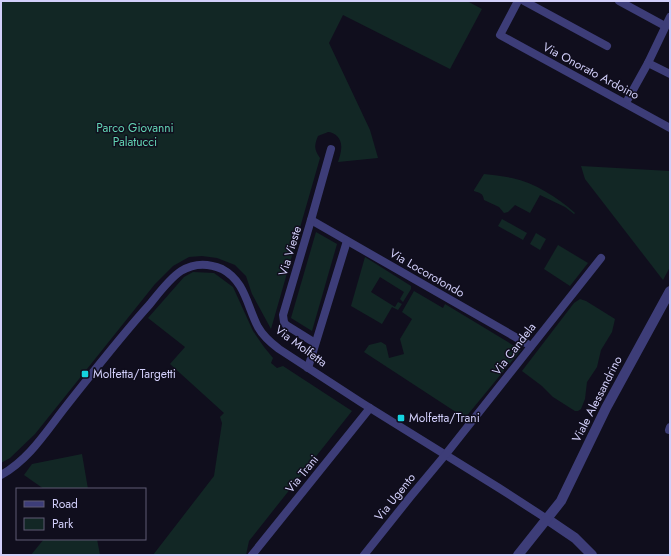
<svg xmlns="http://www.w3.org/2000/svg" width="671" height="556" font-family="Jost,sans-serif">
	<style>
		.green { fill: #122725 }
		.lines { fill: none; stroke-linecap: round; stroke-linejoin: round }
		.minor { stroke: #3d3d78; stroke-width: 8 }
		.tertiary { stroke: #3d3d78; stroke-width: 10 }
		.poi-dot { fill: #15d3e0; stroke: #100e1d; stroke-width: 1.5 }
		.labels { text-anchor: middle; stroke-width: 3; stroke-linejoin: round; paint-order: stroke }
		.street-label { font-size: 12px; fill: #d2cffa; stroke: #100e1d }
		.park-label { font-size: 12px; fill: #62d3b3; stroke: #100e1d }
		.poi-label { font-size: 12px; fill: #d2cffa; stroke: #100e1d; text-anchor: start }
	</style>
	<rect width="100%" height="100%" fill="#100e1d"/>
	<g class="green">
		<path d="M 1,1 L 467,1 L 482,9 L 450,69 L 343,15 L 329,43 L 370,130 L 378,158 L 338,162 C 341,153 344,143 337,136 C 335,134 331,132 328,132 C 325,133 321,135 318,136 C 314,146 314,149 320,158 L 271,329 L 252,294 L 246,276 L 235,265 L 217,258 L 202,256 L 189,257 L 173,266 L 155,284 L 35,434 L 10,458 L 1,463 Z"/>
		<polygon points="581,166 670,171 670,267 663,280 585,179"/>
		<path d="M 484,174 C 493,175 503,176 512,178 C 535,183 557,197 575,213 L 574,214 L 565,207 L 540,195 L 530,213 L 515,205 L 508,212 L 504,213 L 499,207 L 484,200 C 483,193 480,193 474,191 L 474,190 Z"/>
		<polygon points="502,219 527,233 523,240 498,226"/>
		<polygon points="316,232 337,244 312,331 291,318"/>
		<polygon points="536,233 546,239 540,250 530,244"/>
		<polygon points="558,245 588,263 570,286 544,269"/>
		<polygon points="365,257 411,286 411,289 403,302 400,299 404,292 380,277 371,292 395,307 398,302 402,304 398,310 392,307 382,324 351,306"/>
		<polygon points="193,272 214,273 233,287 253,331 264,347 273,358 271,363 277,368 283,366 352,411 249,541 246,555 153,555 214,476 222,423 220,417 224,413 170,364 185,347 148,318 184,277"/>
		<polygon points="414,291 443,308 445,304 521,350 465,418 364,352 369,345 381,342 386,345 389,358 404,354 400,339 412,319 402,312"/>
		<polygon points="580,299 586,301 615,319 612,332 601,350 597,367 587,382 585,399 581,409 578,411 575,411 553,397 542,386 522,371 574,303"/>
		<polygon points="82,454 88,489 44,489 24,475 32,464"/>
		<polygon points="44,539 97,539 100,555 31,555"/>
	</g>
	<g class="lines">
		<g class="minor">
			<polyline points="518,1 500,35 670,128"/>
			<polyline points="524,1 607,46"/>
			<polyline points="619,1 665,26"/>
			<polyline points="648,63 670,74"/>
			<polyline points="628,99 648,63 670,17"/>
			<polyline points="311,220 531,346"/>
			<polyline points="315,343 286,325 284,322 283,315 311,220 331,149"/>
			<polyline points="308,368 347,241"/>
			<polyline points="669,430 670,427"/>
			<path d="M 1,475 C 30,459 47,430 67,405 C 94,371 121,336 150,304 C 158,294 170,278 181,271 C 194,263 208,263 222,269 C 245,281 247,306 258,327 C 263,336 271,343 279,349 L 362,403 L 499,488 L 547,519"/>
			<polyline points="252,555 370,408"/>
			<polyline points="364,555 411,496 446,454 601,258"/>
		</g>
		<g class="tertiary">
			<polyline points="547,519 575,538 592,555"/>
			<polyline points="518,555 561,501 606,408 670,291"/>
		</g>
	</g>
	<g class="poi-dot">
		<rect x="81" y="370" width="8" height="8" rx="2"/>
		<rect x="397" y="414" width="8" height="8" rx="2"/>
	</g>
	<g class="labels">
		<g class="street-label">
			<text transform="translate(591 71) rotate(28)" y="4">Via Onorato Ardoino</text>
			<text transform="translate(290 251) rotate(-73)" y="4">Via Vieste</text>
			<text transform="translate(427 273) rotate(30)" y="4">Via Locorotondo</text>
			<text transform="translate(301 346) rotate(36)" y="4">Via Molfetta</text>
			<text transform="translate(514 349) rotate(-52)" y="4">Via Candela</text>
			<text transform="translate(597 399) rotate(-63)" y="4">Viale Alessandrino</text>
			<text transform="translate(302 474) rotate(-51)" y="4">Via Trani</text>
			<text transform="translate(395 497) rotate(-51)" y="4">Via Ugento</text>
		</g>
		<g class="park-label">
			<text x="135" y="132">Parco Giovanni<tspan x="135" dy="14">Palatucci</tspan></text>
		</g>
		<g class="poi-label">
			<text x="93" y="378">Molfetta/Targetti</text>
			<text x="409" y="422">Molfetta/Trani</text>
		</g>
	</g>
	<rect width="671" height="556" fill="none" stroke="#d2cffa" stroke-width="4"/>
	<rect x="16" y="488" width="130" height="52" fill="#100e1d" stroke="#5e5b75"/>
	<rect x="24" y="501" width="20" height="6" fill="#3d3d78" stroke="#5e5b75"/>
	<text x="52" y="508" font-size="12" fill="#d2cffa">Road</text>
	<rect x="24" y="518" width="20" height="12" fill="#122725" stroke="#5e5b75"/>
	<text x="52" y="528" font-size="12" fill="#d2cffa">Park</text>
</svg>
